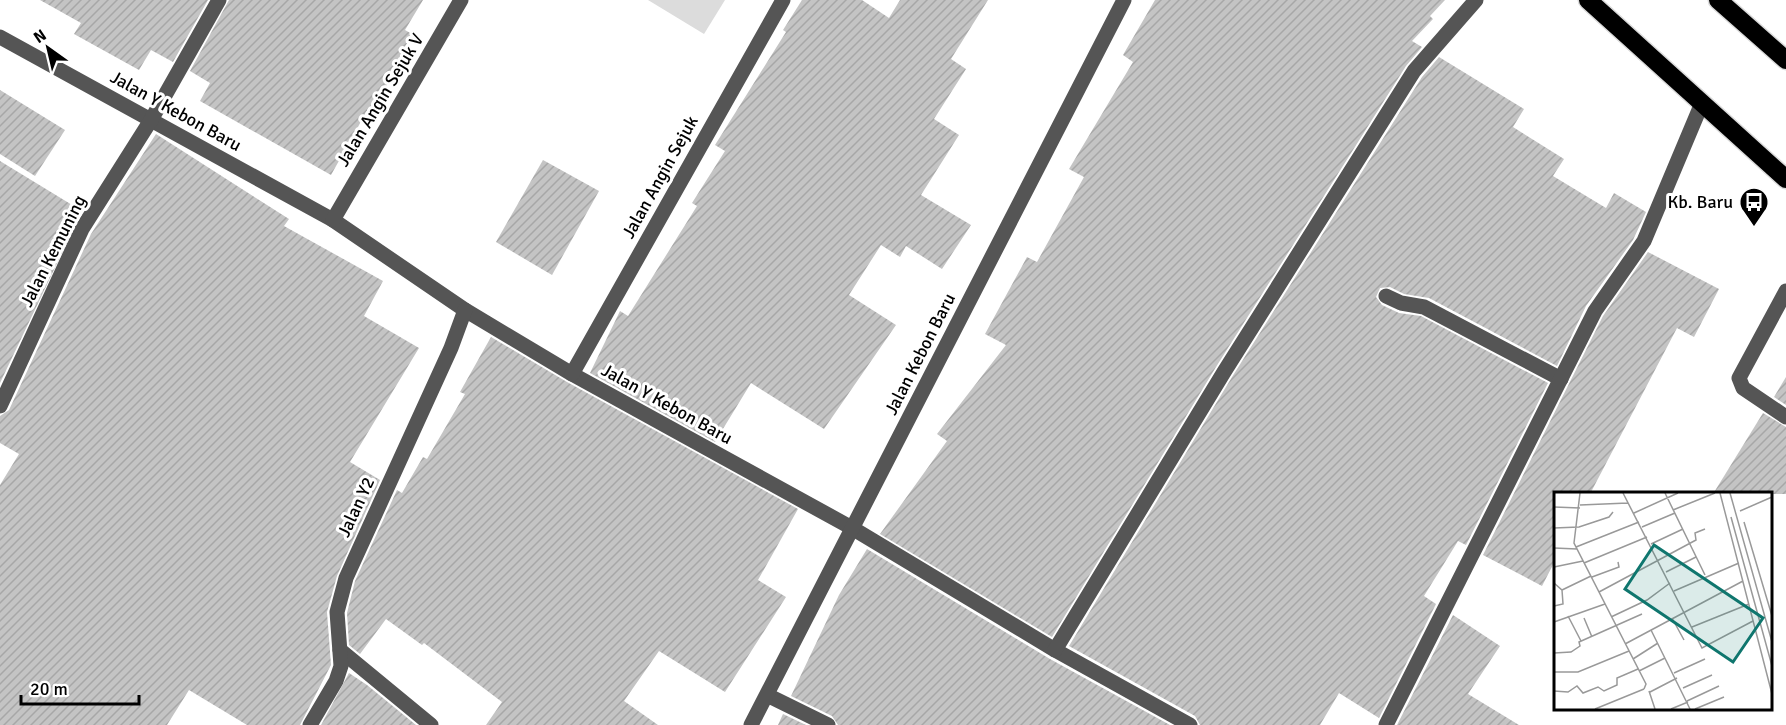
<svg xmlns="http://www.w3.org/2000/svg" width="1786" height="725" font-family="Signika,sans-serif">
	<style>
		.pitch { fill: #dcdcdc }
		.building { fill: url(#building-hatch) }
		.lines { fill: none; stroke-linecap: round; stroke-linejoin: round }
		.highway-casing { stroke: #dbdbdb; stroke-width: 21 }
		.minor { stroke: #555; stroke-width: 15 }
		.highway { stroke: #000; stroke-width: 18 }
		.labels { text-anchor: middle; stroke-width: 6; stroke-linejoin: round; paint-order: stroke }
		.street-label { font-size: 18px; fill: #000; stroke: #fff }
		.poi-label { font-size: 18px; fill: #000; stroke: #fff; text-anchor: end }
		.inset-road { fill: none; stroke: #999; stroke-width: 1.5 }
		.view { fill: #0f766e; fill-opacity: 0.15; stroke: #0f766e; stroke-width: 3 }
		.inset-edge { fill: none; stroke: #000; stroke-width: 3 }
	</style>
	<defs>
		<pattern id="building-hatch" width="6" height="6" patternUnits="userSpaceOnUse" patternTransform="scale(1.5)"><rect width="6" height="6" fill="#c4c4c4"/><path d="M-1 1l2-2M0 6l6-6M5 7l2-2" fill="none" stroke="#a7a7a7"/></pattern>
	</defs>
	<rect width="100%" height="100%" fill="#fff"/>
	<polygon class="pitch" points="648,0 725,0 704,34"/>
	<g class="building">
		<polygon points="40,0 208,0 173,62 151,50 139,70 74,34 81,23"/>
		<polygon points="229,0 423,0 405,30 412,34 402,53 405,54 372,111 368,109 331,175 200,101 210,83 190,71"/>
		<polygon points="802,0 862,0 889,18 900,0 988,0 951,59 966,69 934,119 959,135 921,195 971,225 942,269 906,246 900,257 881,245 849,295 896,325 824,429 751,383 715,442 590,373 620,311 628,316 697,206 692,203 725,151 715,145 786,32 783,30"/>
		<polygon points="1155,0 1445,0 1430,16 1433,19 1412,41 1422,47 1406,66 1216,367 1052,637 880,534 947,441 937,434 1006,345 985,334 1027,257 1037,262 1084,177 1069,169 1133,62 1123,55"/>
		<polygon points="1439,57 1524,109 1513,127 1564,159 1553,176 1606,208 1614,193 1646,212 1633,240 1586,306 1557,366 1429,298 1404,294 1390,287 1380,288 1376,297 1382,305 1399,313 1421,316 1548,383 1466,545 1458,541 1424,596 1436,604 1379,718 1339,693 1320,725 1200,725 1195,716 1069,646 1232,377 1422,77"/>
		<polygon points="0,90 65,130 35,176 0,154"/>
		<polygon points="156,134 289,219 284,226 383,281 364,316 419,348 350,462 380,480 337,576 327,612 331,665 300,725 247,725 189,690 167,725 0,725 0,485 19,454 0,443 0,416 9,410 91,234"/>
		<polygon points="543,160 599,191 552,275 496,242"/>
		<polygon points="0,161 82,211 0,383"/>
		<polygon points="1648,252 1719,289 1694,337 1677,328 1590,494 1555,494 1555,561 1542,586 1483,555 1603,316"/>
		<polygon points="491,337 567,382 798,509 758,580 786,597 725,692 659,651 624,701 658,725 486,725 502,702 424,643 422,645 386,619 360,654 349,645 347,613 355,581 397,490 402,493 423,457 427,459 465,394 460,392"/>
		<polygon points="1786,377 1786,405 1774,397"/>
		<polygon points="1763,413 1786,427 1786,494 1713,494"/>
		<polygon points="867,549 1050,659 1170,725 838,725 832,716 791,696 839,595"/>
		<polygon points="1453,615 1500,646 1468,694 1519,725 1397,725"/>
		<polygon points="349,673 367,685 416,725 321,725"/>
		<polygon points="783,714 806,725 778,725"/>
	</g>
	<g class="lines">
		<g class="highway-casing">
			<g id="highway">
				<polyline points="1588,0 1786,179"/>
				<polyline points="1718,0 1786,60"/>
			</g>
		</g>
		<g class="minor">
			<polyline points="0,37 333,220 465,310 572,374 852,528 1055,650 1190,725"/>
			<polyline points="333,220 461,0"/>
			<polyline points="1786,291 1739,378 1743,388 1786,417"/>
			<polyline points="1386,296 1401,303 1424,307 1561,379"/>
			<polyline points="572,374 783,0"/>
			<polyline points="0,406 82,229 151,120 219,0"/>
			<polyline points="340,650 431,725"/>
			<polyline points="1055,650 1224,372 1414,71 1476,0"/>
			<polyline points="767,695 828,725"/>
			<polyline points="310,725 336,681 341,666 337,612 346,578 451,348 465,310"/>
			<polyline points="751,725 1124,0"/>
			<polyline points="1386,725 1595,311 1644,241 1702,103"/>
		</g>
		<use href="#highway" class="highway"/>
	</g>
	<defs>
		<g id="bus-pin" transform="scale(1.5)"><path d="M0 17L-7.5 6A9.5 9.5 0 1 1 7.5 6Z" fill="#000" stroke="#fff"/><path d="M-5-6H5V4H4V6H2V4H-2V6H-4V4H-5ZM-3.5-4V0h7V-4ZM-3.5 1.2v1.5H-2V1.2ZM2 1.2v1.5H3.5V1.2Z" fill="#fff"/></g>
	</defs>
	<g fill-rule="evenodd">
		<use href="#bus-pin" x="1754" y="202"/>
	</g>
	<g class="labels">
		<g class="street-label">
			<text transform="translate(380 100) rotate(-59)" y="6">Jalan Angin Sejuk V</text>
			<text transform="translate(176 111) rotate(29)" y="6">Jalan Y Kebon Baru</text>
			<text transform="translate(660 177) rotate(-61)" y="6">Jalan Angin Sejuk</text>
			<text transform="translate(53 251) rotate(-63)" y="6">Jalan Kemuning</text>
			<text transform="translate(920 354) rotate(-63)" y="6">Jalan Kebon Baru</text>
			<text transform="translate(667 404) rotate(29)" y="6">Jalan Y Kebon Baru</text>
			<text transform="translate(356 507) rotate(-65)" y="6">Jalan Y2</text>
		</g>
		<g class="poi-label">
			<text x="1733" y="208">Kb. Baru</text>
		</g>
	</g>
	<g transform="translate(1554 492)">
		<rect width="218" height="218" fill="#fff"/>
		<path class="inset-road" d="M 26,1 L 20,51 L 92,192 L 90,197M 69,1 L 148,156 L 199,129M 111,1 L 151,83M 166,1 L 218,202M 176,1 L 218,150M 26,13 L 74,11M 0,15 L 26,16M 119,18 L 161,1M 186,19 L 218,5M 80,21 L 124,1M 177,25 L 218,174M 190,30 L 218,124M 88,35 L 121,21M 0,36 L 25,35 L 55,25 L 59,20M 97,52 L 129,37M 22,55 L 85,30M 0,56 L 23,57M 30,71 L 93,45M 0,75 L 29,69M 112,80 L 142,65M 38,85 L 65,75 L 64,70M 0,91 L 8,98 L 37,84M 120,99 L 185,71M 45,100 L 142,48 L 141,41 L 151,37M 0,114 L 9,112 L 8,98M 14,124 L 27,149M 57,125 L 93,108 L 116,91M 30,126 L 38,145M 118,126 L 130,148M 0,130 L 51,112M 138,135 L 195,112M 97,138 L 136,217M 71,152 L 189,89M 0,161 L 17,160 L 26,154 L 25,150 L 88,122M 79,167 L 104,151M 85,179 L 111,166M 0,180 L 24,180 L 75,159M 120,181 L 151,167M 129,196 L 158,183M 0,199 L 14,200 L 23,194 L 29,201 L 44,195 L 50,199 L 63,193 L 63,186 L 84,177M 95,199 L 101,217M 96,200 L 123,186M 133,209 L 165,194M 41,217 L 90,197M 117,217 L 134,210M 141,217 L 170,205"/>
		<path class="view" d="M 100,53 L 209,126 L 179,170 L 71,97 Z"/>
		<rect width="218" height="218" class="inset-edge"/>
	</g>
	<g transform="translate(48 48) rotate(326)" stroke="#ffffff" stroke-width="4.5" paint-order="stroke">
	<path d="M0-4.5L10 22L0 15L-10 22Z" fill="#000000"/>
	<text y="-9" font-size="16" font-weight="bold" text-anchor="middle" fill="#000000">N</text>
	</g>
	<path d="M21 695v9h118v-9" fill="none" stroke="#000000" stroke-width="3"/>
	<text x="30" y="695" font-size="18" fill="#000000" stroke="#ffffff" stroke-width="4.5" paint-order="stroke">20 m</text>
</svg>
